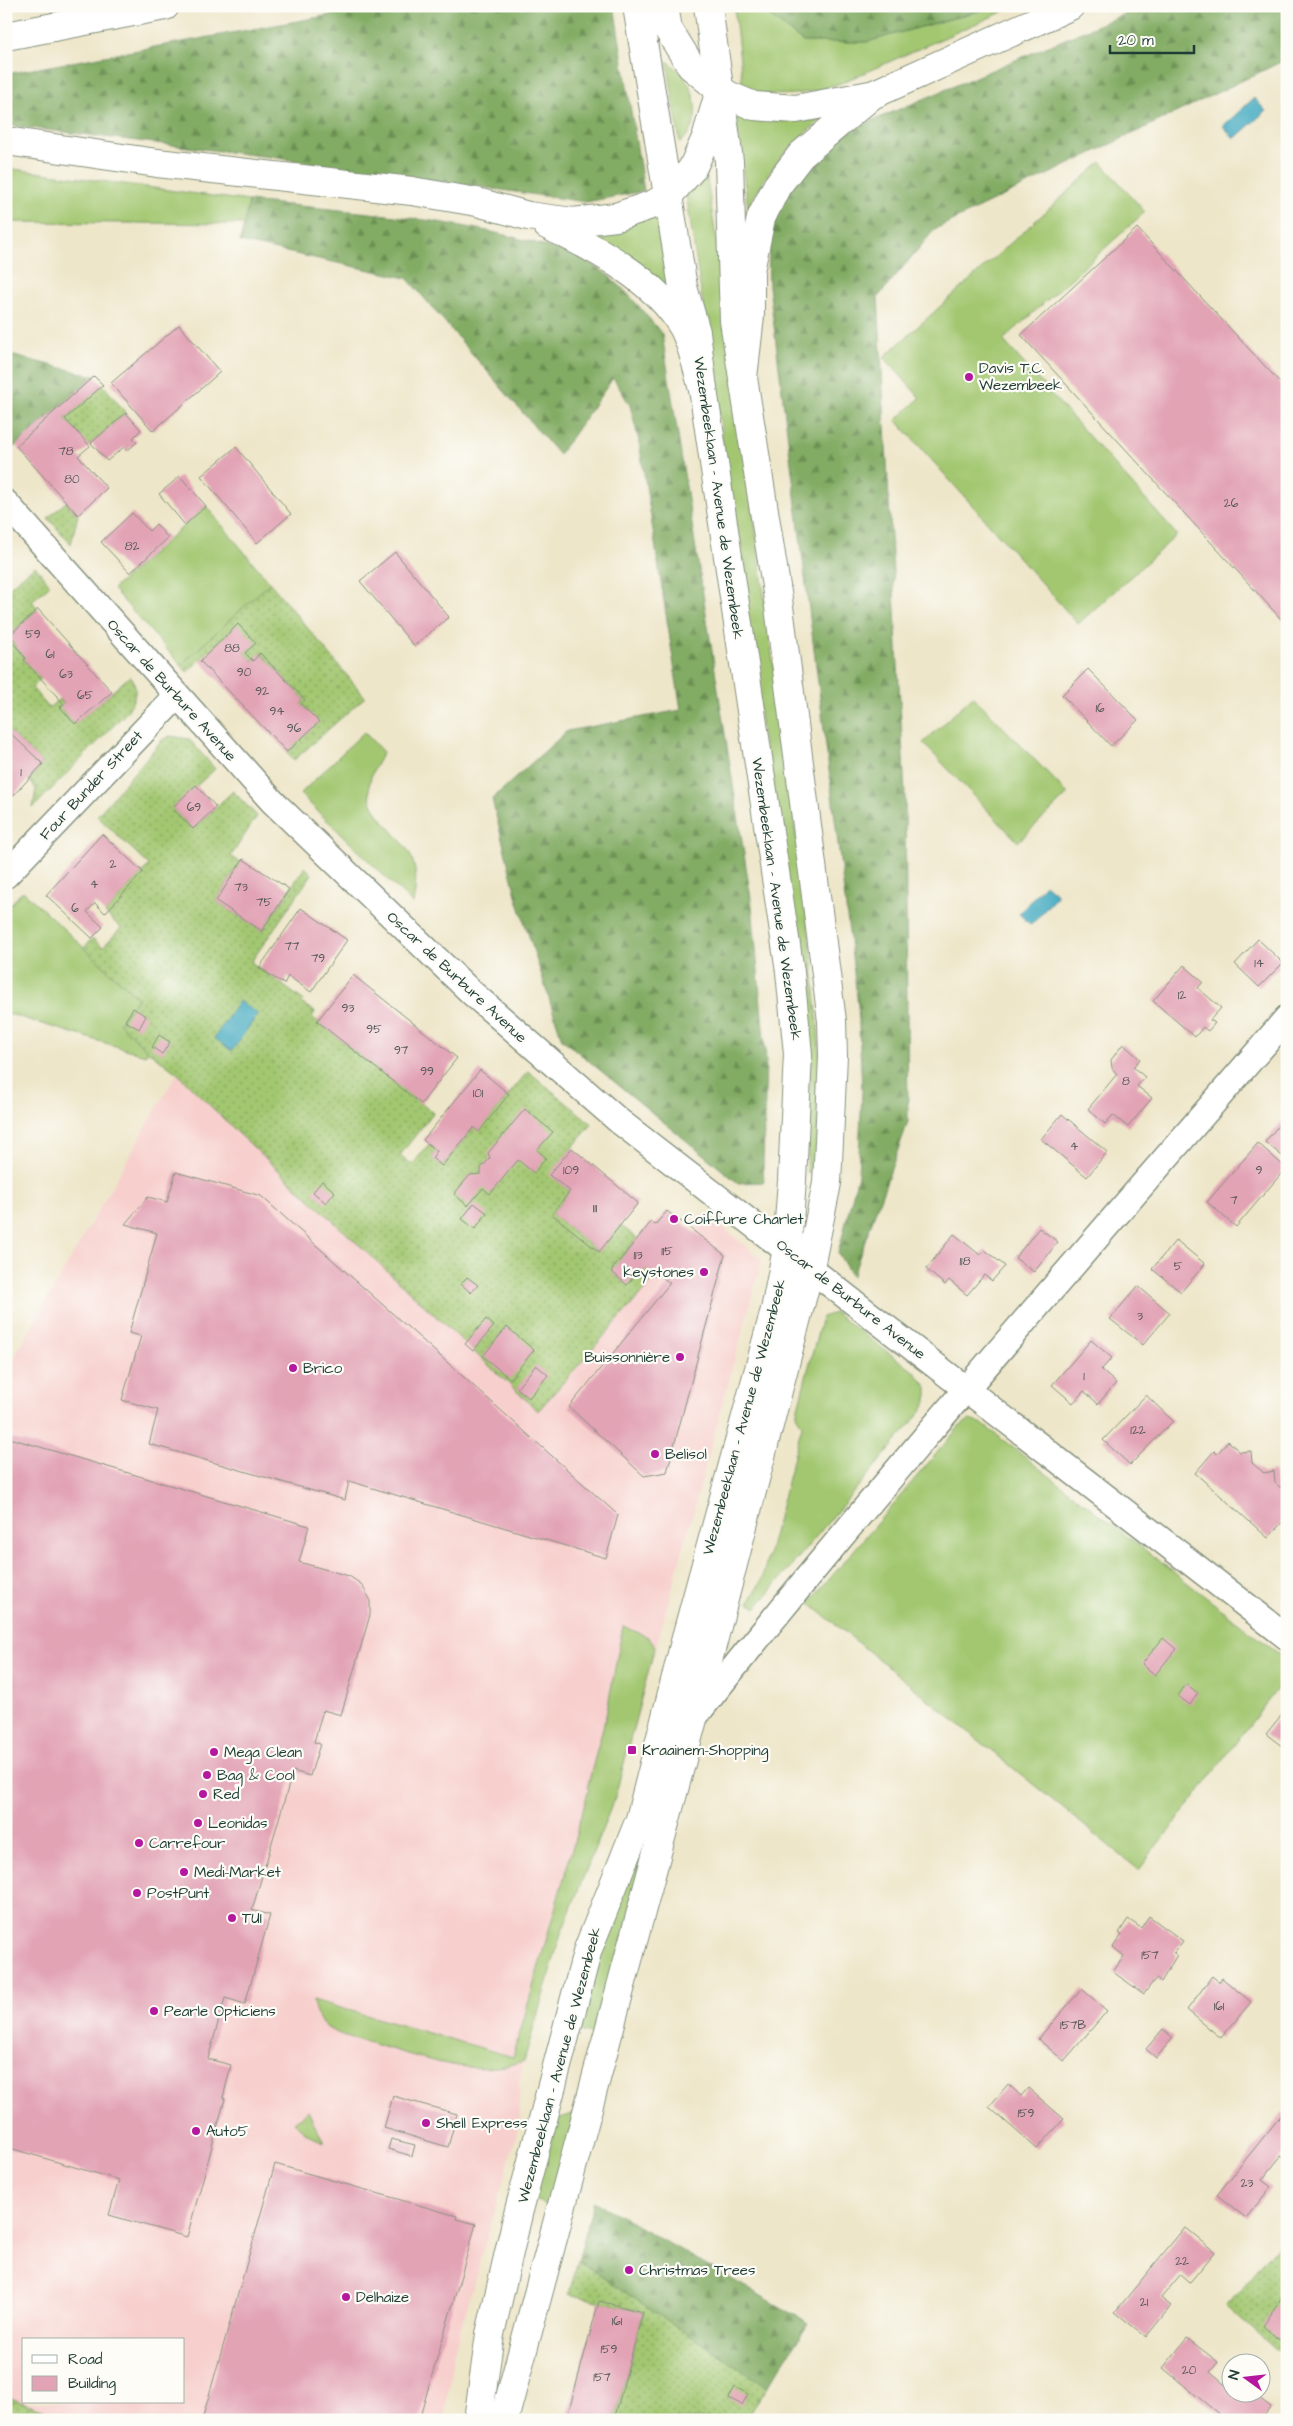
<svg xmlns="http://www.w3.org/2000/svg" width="1293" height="2426" font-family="'Architects Daughter',sans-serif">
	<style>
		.built { fill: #f7d0cd; fill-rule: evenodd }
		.grass { fill: #a3c771; stroke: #618252 }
		.forest { fill: url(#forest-firs); stroke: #50744c }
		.garden { fill: url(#garden-dots); stroke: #618252 }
		.water { fill: #40a9c0; stroke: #30737a }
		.building { fill: #e2a3b5 }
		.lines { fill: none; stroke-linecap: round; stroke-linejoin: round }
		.minor-casing { stroke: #86927e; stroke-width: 28 }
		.secondary-casing { stroke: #86927e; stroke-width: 30 }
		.motorway-casing { stroke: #86927e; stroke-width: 30 }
		.minor { stroke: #fff; stroke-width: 25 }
		.secondary { stroke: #fff; stroke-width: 28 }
		.motorway { stroke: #fff; stroke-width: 28 }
		.poi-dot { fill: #b5179e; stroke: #fdfcf7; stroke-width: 2 }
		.labels { text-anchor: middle; stroke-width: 4.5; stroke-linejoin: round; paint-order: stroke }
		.number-label { font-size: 12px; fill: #505654 }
		.poi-label { font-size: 15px; fill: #1f3d34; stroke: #fdfcf7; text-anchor: start }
		.street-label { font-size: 15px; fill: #1f3d34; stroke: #fdfcf7 }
	</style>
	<defs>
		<pattern id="forest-firs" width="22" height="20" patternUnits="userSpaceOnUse" patternTransform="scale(1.25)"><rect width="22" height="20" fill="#82ac63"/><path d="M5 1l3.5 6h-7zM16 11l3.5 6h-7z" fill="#6a8d52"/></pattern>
		<pattern id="garden-dots" width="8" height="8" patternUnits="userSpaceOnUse" patternTransform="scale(1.25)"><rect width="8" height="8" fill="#a3c771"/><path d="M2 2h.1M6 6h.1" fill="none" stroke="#84a35e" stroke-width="1.8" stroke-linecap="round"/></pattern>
	</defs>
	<rect width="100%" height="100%" fill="#fdfcf7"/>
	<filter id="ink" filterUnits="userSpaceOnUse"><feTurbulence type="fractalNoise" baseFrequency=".02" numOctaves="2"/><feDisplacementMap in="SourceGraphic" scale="10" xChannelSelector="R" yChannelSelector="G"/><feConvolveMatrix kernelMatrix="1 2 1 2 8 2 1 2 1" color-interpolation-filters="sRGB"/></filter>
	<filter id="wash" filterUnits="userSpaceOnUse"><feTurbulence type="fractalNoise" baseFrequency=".0096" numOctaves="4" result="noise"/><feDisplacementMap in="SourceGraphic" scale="20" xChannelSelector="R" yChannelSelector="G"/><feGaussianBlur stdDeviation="1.12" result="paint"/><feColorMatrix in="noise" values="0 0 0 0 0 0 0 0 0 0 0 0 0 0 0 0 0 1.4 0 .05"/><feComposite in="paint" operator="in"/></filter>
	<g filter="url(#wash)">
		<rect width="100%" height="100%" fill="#eee6c9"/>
		<path class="built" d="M 177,1073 L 235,1130 L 538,1411 L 709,1216 L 762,1260 L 615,1797 L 561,1934 L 524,2061 L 519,2083 L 520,2123 L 454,2351 L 444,2420 L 74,2420 L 6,2397 L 6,1371 ZM 24,2340 L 184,2340 L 184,2402 L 24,2402 Z"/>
		<g class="grass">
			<path d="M 734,6 L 765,6 L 766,13 L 803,42 L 866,42 L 997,6 L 1016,6 L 841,83 C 807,95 777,99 743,89 Z"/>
			<path d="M 667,61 C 695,79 708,119 680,143 Z"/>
			<path d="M 735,114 C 765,124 792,121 824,118 C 786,146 771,167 748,207 Z"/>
			<polygon points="1101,162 1145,212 1003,340 1177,535 1078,624 896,420 920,398 884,357"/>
			<polygon points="705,167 721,269 813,964 820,1053 817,1173 807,1172 810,1083 714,377 686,193"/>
			<polygon points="6,168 249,201 245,224 6,222"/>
			<polygon points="658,214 669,291 575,229"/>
			<polygon points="206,506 270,583 181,665 113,589"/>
			<polygon points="973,696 1068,794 1018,842 923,743"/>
			<path d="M 364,732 L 383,752 C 379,761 372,771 370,781 C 363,811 398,831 410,854 C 418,871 416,886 413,904 L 300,794 Z"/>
			<polygon points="23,891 138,998 119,1023 148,1051 145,1055 6,1013 6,909"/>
			<polygon points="835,1313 916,1373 927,1387 927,1401 920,1413 756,1608 749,1603 762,1579 802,1425 796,1415 822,1317"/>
			<polygon points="969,1420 981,1423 1287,1660 1287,1676 1139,1870 809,1603 959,1427"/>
			<path d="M 623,1626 L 648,1637 L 655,1646 L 615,1797 L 561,1934 L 524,2061 C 475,2078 425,2059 377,2045 C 362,2040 343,2037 329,2029 C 319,2023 314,2011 313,2000 L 513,2057 L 589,1789 L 587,1788 L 606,1716 Z"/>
			<polygon points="651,1828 599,2031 592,2034 583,2032 579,2026 597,1953"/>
			<polygon points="308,2111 324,2143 305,2133 294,2122"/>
			<polygon points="575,2113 550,2207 533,2199 552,2121"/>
		</g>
		<g class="forest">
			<polygon points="380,6 614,6 644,191 586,202 270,157 6,125 6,74"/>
			<polygon points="765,6 997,6 866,42 803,42 766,13"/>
			<path d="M 1143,6 L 1287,6 L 1287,59 L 935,229 L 878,297 L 905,794 L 908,1122 L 852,1277 L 838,1253 L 858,1175 L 862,1091 L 858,1005 L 769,286 C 766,230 777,197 817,158 C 824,152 831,143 839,137 C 850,130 863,126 874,120 Z"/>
			<path d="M 249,201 C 342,211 438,216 528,241 C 549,247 573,253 592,264 C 620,281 641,309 662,334 L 752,905 L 766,1060 L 763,1167 L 764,1182 L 738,1183 L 562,1039 L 517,899 L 492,799 L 567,731 L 681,710 L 639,441 L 630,405 L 613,378 L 559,455 L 407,278 L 240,242 Z"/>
			<polygon points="6,354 94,376 6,454"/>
			<polygon points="594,2201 809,2323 767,2387 578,2261"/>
		</g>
		<g class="garden">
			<polygon points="103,385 126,413 89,445 65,419"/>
			<polygon points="66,502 78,515 71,544 48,518"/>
			<path d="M 35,566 L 50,585 L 32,601 L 38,609 L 8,637 L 41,679 L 32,688 L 49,708 L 59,699 L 64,704 L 61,708 L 75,724 L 130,676 C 140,688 134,701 126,713 L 33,808 L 36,789 L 29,780 L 43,764 L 6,729 L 6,590 Z"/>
			<polygon points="270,583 365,697 294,760 287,752 318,722 301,704 305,700 261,653 253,661 245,653 256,643 237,625 187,672 181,665"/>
			<polygon points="170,736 189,739 215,769 172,808 193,829 233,791 257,816 231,856 241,863 216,901 262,931 305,867 312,874 251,962 303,1000 301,1003 315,1012 312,1017 433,1113 400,1155 412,1165 429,1144 437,1151 432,1158 442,1166 474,1127 479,1131 528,1071 592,1124 550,1175 570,1191 552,1214 599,1252 620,1225 637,1238 611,1272 627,1284 637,1273 641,1275 646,1269 656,1277 538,1411 235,1130 177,1073 148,1051 119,1023 138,998 84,948 92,938 103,947 121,928 105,913 149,865 97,816 162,740"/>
			<polygon points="1287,2233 1287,2360 1227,2306"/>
			<polygon points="578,2261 767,2387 745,2420 614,2420 643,2312 569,2294"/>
			<polygon points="6,2397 74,2420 6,2420"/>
		</g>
		<g class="water">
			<polygon points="1254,98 1266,111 1234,139 1223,126"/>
			<polygon points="1045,884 1058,895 1031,925 1019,914"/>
			<polygon points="239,1001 258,1014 232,1051 214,1038"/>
		</g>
		<g id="blocks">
			<g class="building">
				<polygon points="1137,228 1287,390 1287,616 1282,620 1021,335"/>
				<polygon points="179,325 220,372 153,431 111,383"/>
				<polygon points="94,376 103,385 65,419 90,446 78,456 107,488 78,515 16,446"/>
				<polygon points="126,413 141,430 133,438 137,442 127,451 124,447 107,461 91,443"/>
				<polygon points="236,447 291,514 257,543 201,476"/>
				<polygon points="180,476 206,506 185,525 159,494"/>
				<polygon points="132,513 149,531 156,524 168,538 130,573 101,542"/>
				<polygon points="395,552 449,617 414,646 360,581"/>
				<polygon points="38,609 112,692 75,724 60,707 64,704 24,660 26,658 8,637"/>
				<polygon points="238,624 256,643 245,653 253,661 260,653 305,700 301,704 319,722 287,752 200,661"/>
				<polygon points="1088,669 1138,720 1111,746 1062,695"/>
				<polygon points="6,729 43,764 6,803"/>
				<polygon points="196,785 216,807 193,829 172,808"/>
				<polygon points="102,834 143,872 105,913 95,903 87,912 103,927 92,938 46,895"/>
				<polygon points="243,859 289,889 262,931 216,901"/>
				<polygon points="301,908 347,940 311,992 288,976 284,984 259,968"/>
				<polygon points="1258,939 1283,963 1259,987 1235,964"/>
				<polygon points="1184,965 1203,982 1198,988 1221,1008 1210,1020 1215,1023 1208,1031 1203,1027 1195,1037 1153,1001"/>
				<polygon points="353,975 457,1058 421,1104 317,1021"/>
				<polygon points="133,1008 146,1016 139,1029 125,1021"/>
				<polygon points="159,1035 170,1042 162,1054 152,1047"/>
				<polygon points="1123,1044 1140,1059 1133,1067 1145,1077 1137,1086 1152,1098 1128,1127 1113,1115 1105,1124 1088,1109 1117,1074 1112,1068 1111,1060"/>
				<polygon points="480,1070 509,1094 479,1132 474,1127 442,1166 432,1158 437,1151 423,1140"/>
				<polygon points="525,1109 553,1132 537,1150 546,1158 534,1173 518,1160 490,1194 483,1188 468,1206 454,1194 470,1175 481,1174 481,1168 490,1158 488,1153"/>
				<polygon points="1062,1114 1107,1152 1087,1177 1041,1139"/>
				<polygon points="1287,1115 1287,1160 1265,1142"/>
				<polygon points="1258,1143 1286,1168 1236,1227 1207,1202"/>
				<polygon points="572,1148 638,1203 599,1252 552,1214 570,1191 549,1175"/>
				<polygon points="176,1172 261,1196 618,1515 606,1558 349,1481 345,1500 149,1444 158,1410 122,1400 141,1336 129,1333 157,1233 125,1224 148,1197 167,1202"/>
				<polygon points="322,1181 335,1192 326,1203 313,1192"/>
				<polygon points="474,1203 487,1213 475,1229 462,1219"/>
				<polygon points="667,1211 725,1255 667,1472 644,1476 569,1407 670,1283 658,1274 656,1277 646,1269 641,1276 637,1273 627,1285 611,1271 651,1222 655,1225"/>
				<polygon points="1039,1228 1058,1242 1034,1272 1015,1258"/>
				<polygon points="954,1234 980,1255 985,1250 1005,1266 992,1281 984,1275 967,1295 949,1280 945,1285 926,1269"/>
				<polygon points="1176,1240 1205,1264 1181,1292 1152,1269"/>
				<polygon points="467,1277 478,1285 471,1293 461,1284"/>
				<polygon points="1138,1286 1170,1313 1143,1345 1110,1319"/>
				<polygon points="486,1319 494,1326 473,1351 465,1344"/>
				<polygon points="507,1327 534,1350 510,1379 483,1356"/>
				<polygon points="1091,1340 1112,1358 1101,1370 1116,1383 1098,1404 1084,1391 1073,1403 1052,1385"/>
				<polygon points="536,1365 548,1375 529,1398 517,1388"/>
				<polygon points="1146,1395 1173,1421 1130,1465 1103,1440"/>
				<polygon points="6,1437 309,1526 299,1562 349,1576 361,1584 370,1599 370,1615 341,1715 323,1710 314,1742 320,1744 310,1776 293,1771 252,1910 270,1915 245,2004 225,1998 208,2059 231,2065 223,2098 225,2099 187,2237 109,2215 119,2180 6,2147"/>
				<polygon points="1228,1441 1240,1452 1251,1451 1252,1463 1264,1473 1274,1471 1275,1483 1287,1493 1287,1517 1268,1538 1195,1473 1214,1451 1217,1454"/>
				<polygon points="1163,1638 1176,1649 1155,1675 1142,1664"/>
				<polygon points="1186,1684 1198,1693 1190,1705 1178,1696"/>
				<polygon points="1287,1708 1287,1750 1266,1734"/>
				<polygon points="1149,1916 1183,1941 1174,1953 1177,1955 1161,1982 1156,1978 1144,1994 1113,1972 1124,1956 1113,1947 1122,1935 1119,1933 1128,1919 1141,1928"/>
				<polygon points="1212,1976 1219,1982 1222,1978 1251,2002 1221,2038 1187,2010"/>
				<polygon points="1082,1989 1107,2011 1064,2061 1038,2039"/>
				<polygon points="1163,2029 1173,2038 1156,2058 1146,2049"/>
				<polygon points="1008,2084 1021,2096 1028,2088 1064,2119 1037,2149 989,2107"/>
				<polygon points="393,2096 457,2114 448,2147 384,2128"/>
				<polygon points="1287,2108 1287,2160 1281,2156 1262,2180 1271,2187 1246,2218 1217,2195"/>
				<polygon points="391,2139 415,2145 412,2156 388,2149"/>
				<polygon points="275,2164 457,2216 456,2219 476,2224 419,2420 202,2420"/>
				<polygon points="1185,2227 1215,2252 1190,2282 1181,2274 1161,2298 1171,2306 1146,2337 1115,2312"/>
				<polygon points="1284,2295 1287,2297 1287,2342 1275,2337 1263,2326"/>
				<polygon points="599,2301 643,2312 614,2420 589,2420 568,2414"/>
				<polygon points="1187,2338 1218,2362 1210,2372 1230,2389 1230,2394 1254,2394 1271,2407 1261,2420 1226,2420 1163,2368"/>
				<polygon points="735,2387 748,2394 742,2405 729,2398"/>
			</g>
		</g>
	</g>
	<g filter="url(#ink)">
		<use href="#blocks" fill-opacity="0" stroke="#86927e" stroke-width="1"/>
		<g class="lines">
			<g class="minor-casing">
				<g id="minor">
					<polyline points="6,503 272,801 472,993 619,1121 1287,1637"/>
					<polyline points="6,875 177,696"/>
					<path d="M 693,1719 C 883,1479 1087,1250 1287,1018"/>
				</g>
			</g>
			<g class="secondary-casing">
				<g id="secondary">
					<polyline points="478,2420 490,2334 518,2214 588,1949 640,1819 688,1630 775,1310 787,1249 792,1180 798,1054 790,972 703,389 696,332 683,287 637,6"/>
					<polyline points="504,2420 693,1719 810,1267 827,1183 833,1056 832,1021 778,599 734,321 729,161 708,6"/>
				</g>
			</g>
			<g class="motorway-casing">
				<g id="motorway">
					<polyline points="664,6 668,29 691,66 720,90 730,96 754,106 796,109 870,95"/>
					<polyline points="6,36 165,6"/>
					<polyline points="6,141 157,163 412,191 477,202 528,216 573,222 616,217 654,204 668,196 692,169 706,138 720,90"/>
					<path d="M 547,225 C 595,248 656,280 683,327 C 693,346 697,369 703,389"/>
					<polyline points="743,378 750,316 750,271 761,218 777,186 801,155 872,95 1070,6"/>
				</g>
			</g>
			<use href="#minor" class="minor"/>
			<use href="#secondary" class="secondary"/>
			<use href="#motorway" class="motorway"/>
		</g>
	</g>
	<g class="poi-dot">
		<circle cx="969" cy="377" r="5"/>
		<circle cx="674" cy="1219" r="5"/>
		<circle cx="704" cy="1272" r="5"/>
		<circle cx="680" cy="1357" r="5"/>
		<circle cx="293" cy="1368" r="5"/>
		<circle cx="655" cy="1454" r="5"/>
		<rect x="627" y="1745" width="10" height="10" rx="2.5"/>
		<circle cx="214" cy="1752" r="5"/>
		<circle cx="207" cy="1775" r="5"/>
		<circle cx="203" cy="1794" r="5"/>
		<circle cx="198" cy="1823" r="5"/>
		<circle cx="139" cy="1843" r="5"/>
		<circle cx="184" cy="1872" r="5"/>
		<circle cx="137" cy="1893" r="5"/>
		<circle cx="232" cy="1918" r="5"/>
		<circle cx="154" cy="2011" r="5"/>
		<circle cx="426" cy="2123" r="5"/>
		<circle cx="196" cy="2131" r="5"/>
		<circle cx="629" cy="2270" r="5"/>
		<circle cx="346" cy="2297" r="5"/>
	</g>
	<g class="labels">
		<g class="number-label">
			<text x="66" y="455">78</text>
			<text x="72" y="483">80</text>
			<text x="1231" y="507">26</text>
			<text x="132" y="550">82</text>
			<text x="33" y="638">59</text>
			<text x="232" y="652">88</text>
			<text x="50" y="658">61</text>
			<text x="244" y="676">90</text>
			<text x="66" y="678">63</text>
			<text x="262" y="695">92</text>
			<text x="85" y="699">65</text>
			<text x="1100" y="712">16</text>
			<text x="277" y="715">94</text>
			<text x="294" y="732">96</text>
			<text x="21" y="776">1</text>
			<text x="194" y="811">69</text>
			<text x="113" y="868">2</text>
			<text x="94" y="888">4</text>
			<text x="241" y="891">73</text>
			<text x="264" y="906">75</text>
			<text x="75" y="912">6</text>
			<text x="292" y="950">77</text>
			<text x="318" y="962">79</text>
			<text x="1259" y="967">14</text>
			<text x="1182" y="999">12</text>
			<text x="348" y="1012">93</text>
			<text x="374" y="1033">95</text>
			<text x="401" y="1054">97</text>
			<text x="427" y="1075">99</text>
			<text x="1126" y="1085">8</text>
			<text x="478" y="1097">101</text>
			<text x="1074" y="1150">4</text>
			<text x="571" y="1174">109</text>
			<text x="1259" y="1174">9</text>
			<text x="1234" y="1204">7</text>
			<text x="595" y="1212">111</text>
			<text x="667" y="1255">115</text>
			<text x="638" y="1259">113</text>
			<text x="965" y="1265">118</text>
			<text x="1178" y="1270">5</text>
			<text x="1140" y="1320">3</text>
			<text x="1084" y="1380">1</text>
			<text x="1138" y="1434">122</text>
			<text x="1150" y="1959">157</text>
			<text x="1219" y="2010">161</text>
			<text x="1073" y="2029">157B</text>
			<text x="1026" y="2117">159</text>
			<text x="1247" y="2187">23</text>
			<text x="1182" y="2265">22</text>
			<text x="1144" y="2306">21</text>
			<text x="617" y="2325">161</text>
			<text x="609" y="2353">159</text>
			<text x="1189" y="2374">20</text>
			<text x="602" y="2381">157</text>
		</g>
		<g class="poi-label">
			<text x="979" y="373">Davis T.C.<tspan x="979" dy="17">Wezembeek</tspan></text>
			<text x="684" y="1224">Coiffure Charlet</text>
			<text x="694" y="1277" text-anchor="end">keystones</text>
			<text x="670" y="1362" text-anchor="end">Buissonnière</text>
			<text x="303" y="1373">Brico</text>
			<text x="665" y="1459">Belisol</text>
			<text x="642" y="1755">Kraainem-Shopping</text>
			<text x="224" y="1757">Mega Clean</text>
			<text x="217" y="1780">Bag &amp; Cool</text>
			<text x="213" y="1799">Red</text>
			<text x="208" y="1828">Leonidas</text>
			<text x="149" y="1848">Carrefour</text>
			<text x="194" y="1877">Medi-Market</text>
			<text x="147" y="1898">PostPunt</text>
			<text x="242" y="1923">TUI</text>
			<text x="164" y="2016">Pearle Opticiens</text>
			<text x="436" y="2128">Shell Express</text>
			<text x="206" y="2136">Auto5</text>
			<text x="639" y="2275">Christmas Trees</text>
			<text x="356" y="2302">Delhaize</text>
		</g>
		<g class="street-label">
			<text transform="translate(719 498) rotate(82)" y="5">Wezembeeklaan - Avenue de Wezembeek</text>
			<text transform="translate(172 690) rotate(48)" y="5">Oscar de Burbure Avenue</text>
			<text transform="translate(91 785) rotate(-47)" y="5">Four Bunder Street</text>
			<text transform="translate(777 899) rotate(82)" y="5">Wezembeeklaan - Avenue de Wezembeek</text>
			<text transform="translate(457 977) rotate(43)" y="5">Oscar de Burbure Avenue</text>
			<text transform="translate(851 1299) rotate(38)" y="5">Oscar de Burbure Avenue</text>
			<text transform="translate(744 1417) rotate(-75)" y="5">Wezembeeklaan - Avenue de Wezembeek</text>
			<text transform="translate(559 2065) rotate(-75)" y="5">Wezembeeklaan - Avenue de Wezembeek</text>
		</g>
	</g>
	<rect width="1293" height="2426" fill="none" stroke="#fdfcf7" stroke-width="25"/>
	<rect x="22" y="2338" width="162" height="65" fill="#fdfcf7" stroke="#a4b0a9"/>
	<rect x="32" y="2355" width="25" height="8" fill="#ffffff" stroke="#a4b0a9"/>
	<text x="68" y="2364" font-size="15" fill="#1f3d34">Road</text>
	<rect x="32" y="2376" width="25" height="15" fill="#e2a3b5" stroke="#a4b0a9"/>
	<text x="68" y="2388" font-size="15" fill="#1f3d34">Building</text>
	<g transform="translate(1246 2378) rotate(285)"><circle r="24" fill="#fdfcf7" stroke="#a4b0a9"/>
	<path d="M0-4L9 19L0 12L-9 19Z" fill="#b5179e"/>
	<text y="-8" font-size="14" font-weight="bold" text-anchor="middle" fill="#1f3d34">N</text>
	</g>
	<path d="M1110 45v8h84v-8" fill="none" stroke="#1f3d34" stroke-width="2.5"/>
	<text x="1118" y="45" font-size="15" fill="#1f3d34" stroke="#fdfcf7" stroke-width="4" paint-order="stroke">20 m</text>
</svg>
